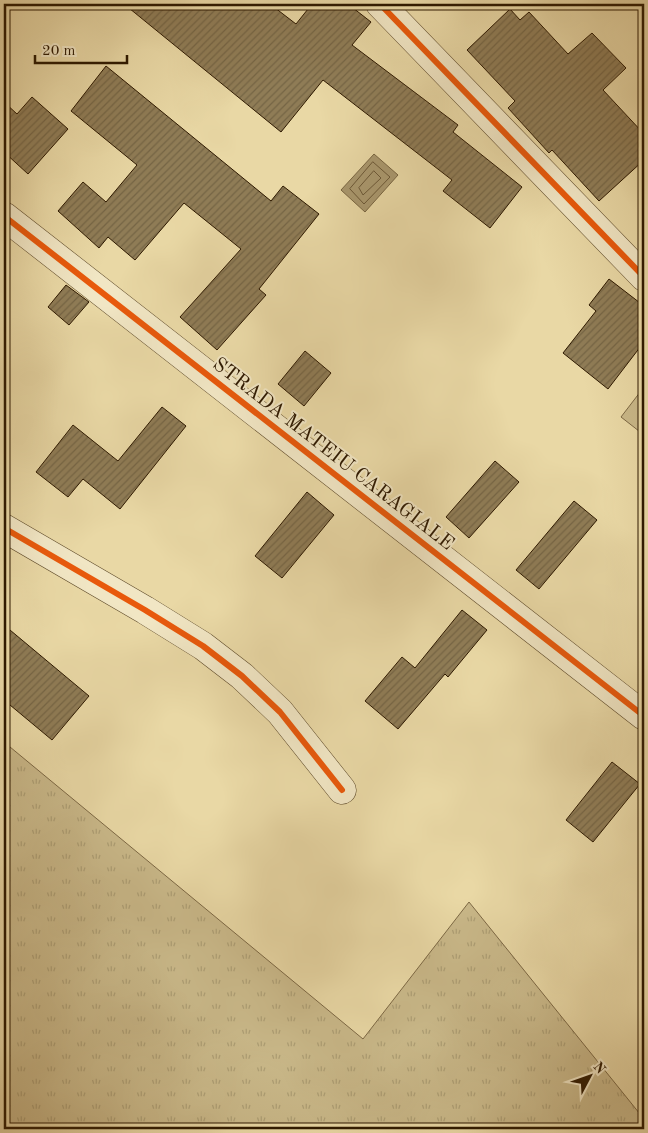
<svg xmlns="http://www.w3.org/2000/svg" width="648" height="1133" font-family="'Old Standard TT',serif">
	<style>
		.grass { fill: url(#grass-tufts); stroke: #7c6844 }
		.garden { fill: #c9b889; stroke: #7c6844 }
		.water { fill: #a9976d; stroke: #786541 }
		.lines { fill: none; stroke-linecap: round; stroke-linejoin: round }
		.shore { stroke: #6c5836; stroke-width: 1 }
		.building { fill: url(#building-hatch); stroke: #2e1900 }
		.street-casing { stroke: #5d4929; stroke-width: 29 }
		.street { stroke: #f1e6c4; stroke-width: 28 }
		.cycleway-casing { stroke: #f1e6c4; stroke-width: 9 }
		.cycleway { stroke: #e8590c; stroke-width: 6 }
		.labels { text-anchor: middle; stroke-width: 4; stroke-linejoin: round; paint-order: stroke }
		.street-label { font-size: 20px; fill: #2e1900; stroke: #f1e6c4 }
	</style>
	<defs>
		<pattern id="grass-tufts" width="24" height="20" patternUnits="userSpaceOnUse" patternTransform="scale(1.25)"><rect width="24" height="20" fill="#c9b889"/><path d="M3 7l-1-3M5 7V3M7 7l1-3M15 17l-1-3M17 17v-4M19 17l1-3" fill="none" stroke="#ad9e74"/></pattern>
		<pattern id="building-hatch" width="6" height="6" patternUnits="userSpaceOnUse" patternTransform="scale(1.25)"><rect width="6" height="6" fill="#8f7c56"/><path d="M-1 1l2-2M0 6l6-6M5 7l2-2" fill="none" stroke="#756545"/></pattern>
	</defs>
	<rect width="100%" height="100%" fill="#e9d8a5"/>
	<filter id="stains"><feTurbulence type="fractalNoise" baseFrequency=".004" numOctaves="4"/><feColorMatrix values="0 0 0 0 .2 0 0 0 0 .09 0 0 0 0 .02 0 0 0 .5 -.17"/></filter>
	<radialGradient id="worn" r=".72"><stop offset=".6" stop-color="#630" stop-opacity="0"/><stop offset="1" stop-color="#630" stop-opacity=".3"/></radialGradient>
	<polygon class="grass" points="4,742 363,1039 469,902 644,1119 644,1129 4,1129"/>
	<polygon class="garden" points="644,387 644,435 621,417"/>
	<polygon class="water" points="374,154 398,175 365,212 341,190"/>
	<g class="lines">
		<g class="shore">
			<polygon points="373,162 390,177 364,204 350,189"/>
			<polygon points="374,171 381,178 363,195 359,188"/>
		</g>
	</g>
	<g class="building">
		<polygon points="124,4 270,4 296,24 312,4 348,4 371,22 352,45 458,125 453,132 522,187 490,228 443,191 452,180 323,80 281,132"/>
		<polygon points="510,9 520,20 529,12 568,54 592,33 626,68 603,90 644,134 644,160 599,201 552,150 549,153 508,108 515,101 467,50"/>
		<polygon points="106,66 271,201 283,186 319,214 259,289 266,295 217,350 180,317 241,249 184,203 135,260 108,237 99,248 58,211 83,182 106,202 137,165 71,111"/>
		<polygon points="32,97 68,129 28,174 4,152 4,102 17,114"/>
		<polygon points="609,279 644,306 644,342 608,389 563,353 596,311 589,305"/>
		<polygon points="66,285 89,302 69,325 48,307"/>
		<polygon points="305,351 331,373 304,406 278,384"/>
		<polygon points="162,407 186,426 120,509 83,479 68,497 36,472 73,425 118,461"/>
		<polygon points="495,461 519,482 469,538 446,517"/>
		<polygon points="307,492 334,515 282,578 255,556"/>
		<polygon points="574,501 597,520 539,589 516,570"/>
		<polygon points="462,610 487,630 448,677 445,674 398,729 365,701 402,657 415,668"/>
		<polygon points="4,625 89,696 52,740 4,700"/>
		<polygon points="612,762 640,784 593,842 566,820"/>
	</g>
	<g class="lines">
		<g class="street-casing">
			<g id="street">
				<polyline points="380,4 644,277"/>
				<polyline points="4,216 644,716"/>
				<polyline points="4,528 145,610 203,646 242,676 280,712 342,790"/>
			</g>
		</g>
		<use href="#street" class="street"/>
		<g class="cycleway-casing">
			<g id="cycleway">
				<polyline points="380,4 644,277"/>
				<polyline points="4,216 644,716"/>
				<polyline points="4,528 145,610 203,646 242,676 280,712 342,790"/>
			</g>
		</g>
		<use href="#cycleway" class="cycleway"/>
	</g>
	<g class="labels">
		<g class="street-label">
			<text transform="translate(334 453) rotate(38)" y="7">STRADA MATEIU CARAGIALE</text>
		</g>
	</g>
	<rect width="648" height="1133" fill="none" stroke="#e9d8a5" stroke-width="20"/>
	<rect x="5" y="5" width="638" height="1123" fill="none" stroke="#2e1900" stroke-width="2.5"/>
	<rect x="10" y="10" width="628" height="1113" fill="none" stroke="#2e1900"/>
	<g transform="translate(590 1076) rotate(49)" stroke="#f1e6c4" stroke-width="4" paint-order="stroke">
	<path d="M0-4L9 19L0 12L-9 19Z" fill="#2e1900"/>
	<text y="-8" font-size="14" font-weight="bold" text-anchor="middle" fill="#2e1900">N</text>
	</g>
	<path d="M35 55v8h92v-8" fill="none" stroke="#2e1900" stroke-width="2.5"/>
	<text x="42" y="55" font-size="15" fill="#2e1900" stroke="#f1e6c4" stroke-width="4" paint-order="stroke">20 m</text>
	<rect width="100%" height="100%" filter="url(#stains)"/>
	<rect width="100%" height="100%" fill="url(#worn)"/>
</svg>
